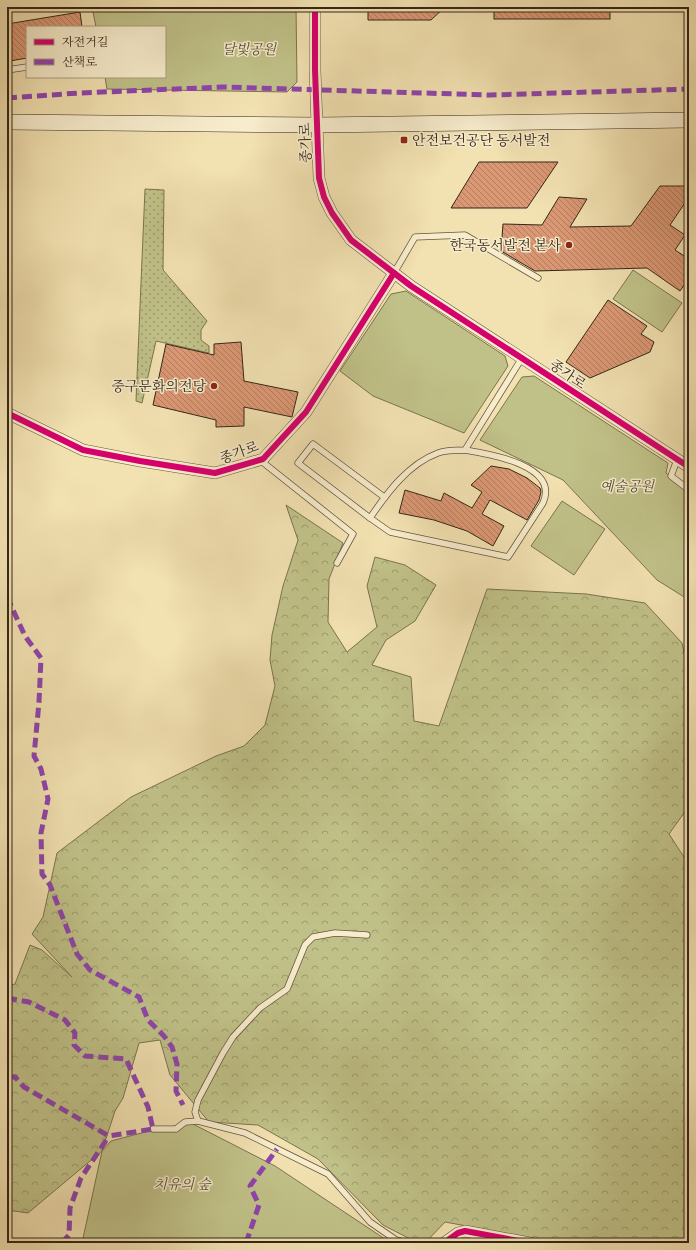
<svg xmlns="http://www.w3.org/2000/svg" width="696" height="1250" font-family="'IM FELL English','Noto Serif KR',serif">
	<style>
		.grass { fill: url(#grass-dots); stroke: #7a7450 }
		.forest { fill: url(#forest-crowns); stroke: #7a7450 }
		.green { fill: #c0c188; stroke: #7a7450 }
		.building { fill: url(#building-back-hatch); stroke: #342719 }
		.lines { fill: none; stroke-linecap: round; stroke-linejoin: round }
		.lane-casing { stroke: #64563f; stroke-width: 7 }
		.street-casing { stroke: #64563f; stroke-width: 12 }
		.secondary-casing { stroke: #342719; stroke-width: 16 }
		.lane { stroke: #f7eccc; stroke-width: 5.5 }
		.street { stroke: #f7eccc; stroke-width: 11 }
		.secondary { stroke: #f7eccc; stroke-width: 15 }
		.quiet { stroke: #8e44ad; stroke-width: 5; stroke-dasharray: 10 5; stroke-linecap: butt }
		.cycleway-casing { stroke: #f7eccc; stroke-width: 8 }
		.cycleway { stroke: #d6006c; stroke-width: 6 }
		.poi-dot { fill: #8f2418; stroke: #f7eccc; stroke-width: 1.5 }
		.labels { text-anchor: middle; stroke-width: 3; stroke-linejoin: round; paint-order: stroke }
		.park-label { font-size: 14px; font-style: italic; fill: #574e35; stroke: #f7eccc }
		.poi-label { font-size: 14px; fill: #342719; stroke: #f7eccc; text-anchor: end }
		.street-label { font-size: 14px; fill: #342719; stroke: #f7eccc }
	</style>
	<defs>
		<pattern id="grass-dots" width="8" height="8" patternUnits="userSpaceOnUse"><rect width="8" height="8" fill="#c0c188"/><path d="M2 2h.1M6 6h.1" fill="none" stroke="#9d9d6e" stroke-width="1.8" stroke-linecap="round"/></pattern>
		<pattern id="forest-crowns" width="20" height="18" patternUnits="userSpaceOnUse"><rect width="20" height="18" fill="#c0c188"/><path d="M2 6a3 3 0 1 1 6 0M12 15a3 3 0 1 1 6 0" fill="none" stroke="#9d9d6e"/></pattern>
		<pattern id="building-back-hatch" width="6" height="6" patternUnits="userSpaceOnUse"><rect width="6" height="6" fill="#db9874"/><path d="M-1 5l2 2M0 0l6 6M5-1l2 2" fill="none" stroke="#b27c5e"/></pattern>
	</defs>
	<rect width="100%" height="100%" fill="#f2e1b1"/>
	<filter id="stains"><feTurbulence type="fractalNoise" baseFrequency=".005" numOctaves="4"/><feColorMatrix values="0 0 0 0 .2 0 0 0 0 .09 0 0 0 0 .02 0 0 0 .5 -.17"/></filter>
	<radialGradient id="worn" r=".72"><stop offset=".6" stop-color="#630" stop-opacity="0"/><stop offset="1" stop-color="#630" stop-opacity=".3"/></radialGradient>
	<polygon class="grass" points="145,189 164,190 163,270 207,321 201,330 201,340 209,346 209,353 156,341 142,403 136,401"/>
	<polygon class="forest" points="286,505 343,543 329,579 328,622 347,652 377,627 367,586 375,557 405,565 436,585 415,621 386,640 372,665 411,677 414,721 439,726 487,589 586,594 645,603 682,643 689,675 689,806 669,834 689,865 689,1243 558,1243 445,1222 425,1243 418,1243 383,1225 318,1159 258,1125 209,1122 170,1075 160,1040 139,1043 123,1098 115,1111 102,1151 28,1213 7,1210 7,986 15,984 30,945 42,950 72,977 32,934 43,917 57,853 131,797 216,756 244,746 265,725 275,686 270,660 272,635 283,586 298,540"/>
	<g class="green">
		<polygon points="92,7 296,7 297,82 287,92 107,89 105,77 165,77 165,27 96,27"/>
		<polygon points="633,270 682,303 662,332 613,299"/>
		<polygon points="406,291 505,356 508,366 464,433 373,396 340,371 391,294"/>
		<polygon points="534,376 668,463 666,473 689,492 689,600 657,580 563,480 480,440 522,377"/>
		<polygon points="562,501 605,529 574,575 531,546"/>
		<polygon points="191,1123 275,1166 391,1243 82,1243 102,1151 111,1141 149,1131"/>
	</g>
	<g class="building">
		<polygon points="368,7 445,7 431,20 368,20"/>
		<rect x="494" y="7" width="116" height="12"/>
		<polygon points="80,12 82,27 27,27 27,58 10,61 9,55 7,55 7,24"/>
		<polygon points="479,162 558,162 527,208 451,208"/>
		<polygon points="660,186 689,186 689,197 670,225 685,235 675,250 689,259 689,278 680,291 647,268 535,271 501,251 503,224 542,225 559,197 587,199 570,227 631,226"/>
		<polygon points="608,300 647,326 641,334 654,342 650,352 590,378 566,362"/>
		<polygon points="241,342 244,381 298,392 292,417 244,407 244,426 216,427 216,420 153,405 166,344 214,355 214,344"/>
		<polygon points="491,466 509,469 527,478 540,488 541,492 539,500 527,520 490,500 482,514 504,526 493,546 467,531 434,520 399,513 405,490 441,501 444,493 472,508 482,492 471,485"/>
	</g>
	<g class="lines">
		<g class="lane-casing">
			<g id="lane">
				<polyline points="7,70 27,67"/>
				<polyline points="394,273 415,237 465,235 538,278"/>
				<path d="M 465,450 C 489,454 560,465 543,503 L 508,557 L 390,532 L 370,518 C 387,493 408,464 438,453 C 446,450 456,450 465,450 L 522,358"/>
				<polyline points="260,460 353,534 337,563"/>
				<polyline points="677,460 671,476 689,490"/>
				<polyline points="370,518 298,463 313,444 384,497"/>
				<polyline points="367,935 335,933 313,937 305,945 287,989 260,1008 233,1037 223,1053 198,1100 195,1112 198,1121 245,1133 328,1174 370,1222 396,1240 408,1243"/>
				<polyline points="153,1129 176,1129 185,1122 198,1121"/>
			</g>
		</g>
		<g class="street-casing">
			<g id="street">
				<polyline points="315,7 315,70 319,178 324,197 332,213 351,240 411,286 689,467"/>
				<polyline points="7,413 83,450 140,461 215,473 263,459 306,412 394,273"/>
				<polyline points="444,1243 458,1233 465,1231 530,1243"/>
			</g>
		</g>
		<g class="secondary-casing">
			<polyline id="secondary" points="7,122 317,125 689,120"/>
		</g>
		<use href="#lane" class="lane"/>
		<use href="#street" class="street"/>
		<use href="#secondary" class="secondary"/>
		<g class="quiet">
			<polyline points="7,98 79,93 224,87 490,95 689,89"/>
			<polyline points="7,597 25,636 41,658 39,702 34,756 41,769 48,799 41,833 42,874 50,885 77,954 90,970 139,997 148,1020 164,1036 172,1047 177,1064 176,1091 183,1105"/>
			<polyline points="7,998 29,1002 65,1020 75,1033 74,1045 85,1056 126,1059 148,1107 153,1129 109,1136 24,1087 15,1077 7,1077"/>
			<polyline points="62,1243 69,1235 70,1208 81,1178 109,1136"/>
			<polyline points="246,1243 259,1205 250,1186 277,1149"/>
		</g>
		<g class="cycleway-casing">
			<g id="cycleway">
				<polyline points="315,7 315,70 319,178 324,197 332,213 351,240 411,286 689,467"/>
				<polyline points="7,413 83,450 140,461 215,473 263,459 306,412 394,273"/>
				<polyline points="444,1243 458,1233 465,1231 530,1243"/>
			</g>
		</g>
		<use href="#cycleway" class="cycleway"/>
	</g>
	<g class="poi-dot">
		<rect x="400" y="136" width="8" height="8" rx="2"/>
		<circle cx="569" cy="245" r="4"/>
		<circle cx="214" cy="386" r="4"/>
	</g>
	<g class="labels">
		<g class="park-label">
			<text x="249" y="54">달빛공원</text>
			<text x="627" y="491">예술공원</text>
			<text x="182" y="1189">치유의 숲</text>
		</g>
		<g class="poi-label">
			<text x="412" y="145" text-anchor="start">안전보건공단 동서발전</text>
			<text x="561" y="250">한국동서발전 본사</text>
			<text x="206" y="391">중구문화의전당</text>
		</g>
		<g class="street-label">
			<text transform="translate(305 143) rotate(-92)" y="5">종가로</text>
			<text transform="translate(568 374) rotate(34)" y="5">종가로</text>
			<text transform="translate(239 452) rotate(-20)" y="5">종가로</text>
		</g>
	</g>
	<rect width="696" height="1250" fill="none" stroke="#f2e1b1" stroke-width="24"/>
	<rect x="8" y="8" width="680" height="1234" fill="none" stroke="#342719" stroke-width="2"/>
	<rect x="12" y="12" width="672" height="1226" fill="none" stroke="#342719"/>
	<rect x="26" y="26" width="140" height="52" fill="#f7eccc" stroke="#a99d84"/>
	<rect x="34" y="39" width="20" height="6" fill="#d6006c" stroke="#a99d84"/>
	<text x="62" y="46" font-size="12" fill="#342719">자전거길</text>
	<rect x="34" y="59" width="20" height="6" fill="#8e44ad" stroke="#a99d84"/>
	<text x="62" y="66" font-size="12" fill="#342719">산책로</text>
	<rect width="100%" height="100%" filter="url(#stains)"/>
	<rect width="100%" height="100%" fill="url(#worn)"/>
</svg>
